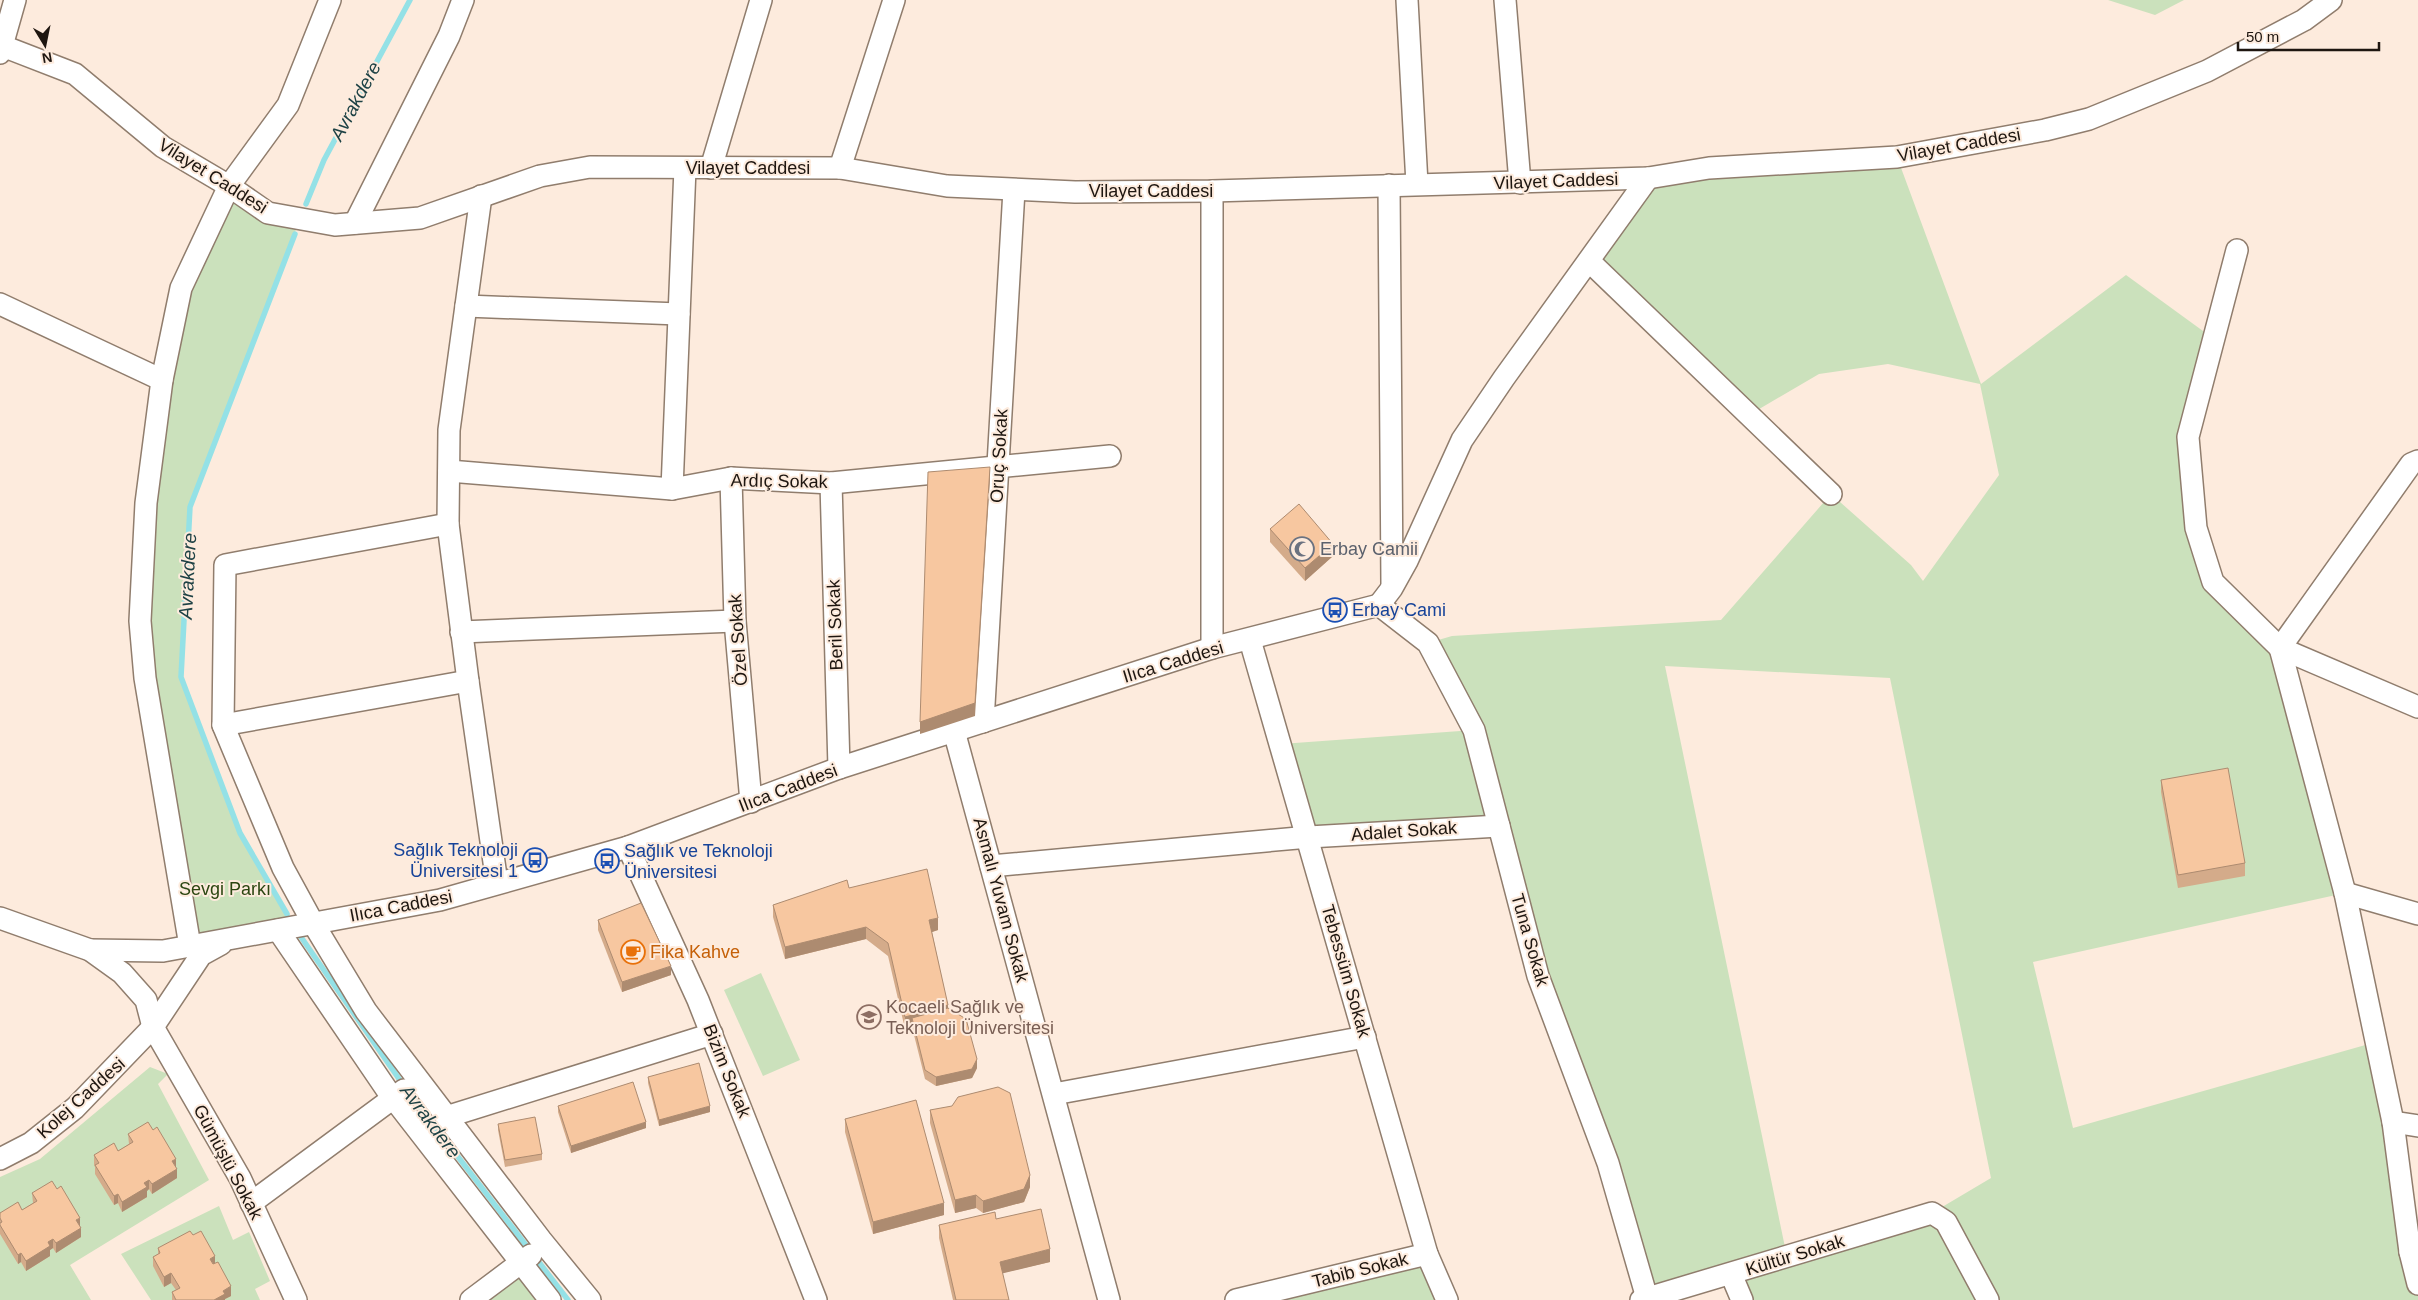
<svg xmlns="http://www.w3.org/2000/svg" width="2418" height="1300" font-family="Helvetica,sans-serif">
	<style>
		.green { fill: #cbe1bc; fill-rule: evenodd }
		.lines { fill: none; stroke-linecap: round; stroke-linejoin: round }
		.stream { stroke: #94e1e6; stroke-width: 5.5 }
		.street-casing { stroke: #907d6d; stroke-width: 24 }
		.street { stroke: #fff; stroke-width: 21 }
		.wall { fill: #d4ab8a }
		.shaded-wall { fill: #ad8b70 }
		.building { fill: #f7c7a0; stroke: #ad8b70 }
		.labels { text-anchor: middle; stroke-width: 4; stroke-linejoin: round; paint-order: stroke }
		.street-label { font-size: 18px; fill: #1e1610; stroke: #fdebdd }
		.worship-label { font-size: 18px; fill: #5b616d; stroke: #fdebdd; text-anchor: start }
		.transit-label { font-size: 18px; fill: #164399; stroke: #fdebdd; text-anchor: start }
		.park-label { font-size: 18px; fill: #2b4611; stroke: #fdebdd }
		.food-label { font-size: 18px; fill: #c56008; stroke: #fdebdd; text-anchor: start }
		.education-label { font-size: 18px; fill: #785e54; stroke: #fdebdd; text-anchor: start }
		.water-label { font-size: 19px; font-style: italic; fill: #1e4245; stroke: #fdebdd }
	</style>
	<rect width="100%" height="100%" fill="#fdebdd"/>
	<g class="green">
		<polygon points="2108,0 2184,0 2155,15"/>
		<path d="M 1897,157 L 1981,384 L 2126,275 L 2214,339 L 2188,437 L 2213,582 L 2280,648 L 2345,893 L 2033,962 L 2073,1128 L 2376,1042 L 2418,1284 L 2418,1300 L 1742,1300 L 1731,1274 L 1647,1298 L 1499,826 L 1309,837 L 1281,744 L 1474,730 L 1428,643 L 1452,636 L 1721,620 L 1831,494 L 1911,565 L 1923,581 L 1999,475 L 1980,384 L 1888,364 L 1819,374 L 1749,415 L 1589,261 L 1648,178 ZM 1665,666 L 1890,678 L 1991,1178 L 1932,1213 L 1787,1257 Z"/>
		<polygon points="229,186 300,219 190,507 181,677 240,833 294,927 190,946 140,621 181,288"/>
		<polygon points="761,973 800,1060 763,1076 724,990"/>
		<polygon points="150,1067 168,1074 158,1084 209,1180 70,1265 91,1300 0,1300 0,1177 40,1159"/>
		<polygon points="219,1206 233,1240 249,1232 270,1281 255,1289 260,1300 151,1300 121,1254"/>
		<polygon points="1427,1254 1447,1300 1236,1300"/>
		<polygon points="521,1263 550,1300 471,1300"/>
	</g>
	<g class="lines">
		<g class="stream">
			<polyline points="306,204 324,160 410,0"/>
			<polyline points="287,914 240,833 181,677 190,507 295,234"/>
			<polyline points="301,937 406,1089 568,1300"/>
		</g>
		<g class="street-casing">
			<g id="street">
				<polyline points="1407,0 1417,184"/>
				<polyline points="1505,0 1520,183"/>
				<polyline points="0,45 75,74 163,147 229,186 268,213 335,225 420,218 540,176 590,167 840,168 947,186 1075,192 1212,191 1648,178 1709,168 1897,157 2045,130 2089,119 2207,71 2304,20 2331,0"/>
				<polyline points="0,53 15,0"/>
				<polyline points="711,168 761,0"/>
				<polyline points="840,168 894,0"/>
				<polyline points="1389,185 1392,585"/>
				<polyline points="1212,191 1212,648"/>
				<polyline points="481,196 449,430 448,524 468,681 497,883"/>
				<polyline points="355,223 449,36 463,0"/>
				<polyline points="2237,250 2188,437 2196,528 2213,582 2280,648 2418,707"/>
				<polyline points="1589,261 1831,494"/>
				<polyline points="0,304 162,380 146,503 140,621 145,678 190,946"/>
				<polyline points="466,306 679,314"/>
				<polyline points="162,380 181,288 229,186 288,105 330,0"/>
				<polyline points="2418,461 2411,464 2280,648 2345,893 2393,1122 2410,1252 2418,1253"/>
				<polyline points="449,471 672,489 731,478 831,483 1110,456"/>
				<polyline points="731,478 735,621 751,802"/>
				<polyline points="831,483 839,768"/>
				<polyline points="672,489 685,168"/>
				<polyline points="448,524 225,565 223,725 283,868 313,923 366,1011 541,1240 590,1300"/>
				<polyline points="1379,605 1428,643 1474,730 1538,976 1608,1163 1647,1298"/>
				<polyline points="1379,605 1392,588 1407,561 1462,440 1504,378 1648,178"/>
				<polyline points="461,632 735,621"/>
				<polyline points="1250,640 1427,1254 1447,1300"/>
				<polyline points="983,722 1014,190"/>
				<polyline points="223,725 468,681"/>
				<polyline points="954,731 1109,1300"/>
				<polyline points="628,847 698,1000 816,1300"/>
				<polyline points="991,866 1309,837 1499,826"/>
				<polyline points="2345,893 2418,914"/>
				<polyline points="0,918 90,950 122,973 146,1000 153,1027 240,1178 296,1300"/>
				<polyline points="278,930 387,1090 550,1300"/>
				<polyline points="90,950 163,951 440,900 628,847 839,768 1212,648 1379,605"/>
				<polyline points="1054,1094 1365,1037"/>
				<polyline points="446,1117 712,1034"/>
				<polyline points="2393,1122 2418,1126"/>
				<polyline points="0,1159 31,1143 75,1108 153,1027 201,955 221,944"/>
				<polyline points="251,1203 404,1090"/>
				<polyline points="2410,1252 2418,1284"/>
				<polyline points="1731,1274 1742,1300"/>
				<polyline points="471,1300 531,1255"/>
				<polyline points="1236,1300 1427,1254"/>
				<polyline points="1641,1300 1932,1213 1946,1222 1988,1300"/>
			</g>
		</g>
		<use href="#street" class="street"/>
	</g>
	<g class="wall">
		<polygon points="1270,529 1333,556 1305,581 1270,542"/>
		<polygon points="2161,780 2245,863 2245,876 2178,888 2161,792"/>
		<polygon points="849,888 938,930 932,932 948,1008 977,1068 972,1078 936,1086 925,1079 912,1027 905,1029 888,956 866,939 785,959 773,917 773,905"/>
		<polygon points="598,920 671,975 622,992 598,930"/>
		<polygon points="648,1077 710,1112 659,1126 648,1083"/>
		<polygon points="558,1106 646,1128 571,1153 558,1112"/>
		<polygon points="930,1110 1030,1187 1024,1202 983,1213 976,1208 955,1213 930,1123"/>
		<polygon points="845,1119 944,1215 873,1234 845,1132"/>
		<polygon points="498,1124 542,1154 542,1160 505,1167 498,1130"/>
		<polygon points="128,1134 176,1168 177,1178 152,1194 149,1189 147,1191 147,1197 122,1212 118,1203 114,1205 95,1174 95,1167 94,1165 94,1155 118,1151 129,1144"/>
		<polygon points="32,1193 80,1227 81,1237 56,1253 53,1248 50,1250 50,1256 26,1271 21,1262 18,1264 0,1234 0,1213 22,1210 33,1203"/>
		<polygon points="996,1219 1050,1262 1002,1273 1009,1300 953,1300 939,1238 939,1225"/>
		<polygon points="193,1235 215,1263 231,1296 225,1299 225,1300 172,1300 172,1292 176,1290 171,1283 164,1287 153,1266 153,1257 158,1254 158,1248"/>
	</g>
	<g class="shaded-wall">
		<polygon points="990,467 990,479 975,716 920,734 920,722"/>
		<polygon points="1333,544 1333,556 1305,581 1305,568"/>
		<polygon points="938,918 938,930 929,933 929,920"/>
		<polygon points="866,927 866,939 785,959 785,947"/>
		<polygon points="671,966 671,975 622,992 622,982"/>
		<polygon points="948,1005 948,1018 912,1018 912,1027 905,1029 905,1017"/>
		<polygon points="977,1059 977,1068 972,1078 936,1086 936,1077"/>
		<polygon points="710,1106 710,1112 659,1126 659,1120"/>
		<polygon points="646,1122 646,1128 571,1153 571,1146"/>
		<polygon points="176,1159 176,1168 172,1161"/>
		<polygon points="177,1169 177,1178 152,1194 152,1184"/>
		<polygon points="1030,1175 1030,1187 1024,1202 983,1213 983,1201"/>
		<polygon points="149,1180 149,1189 147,1191 147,1197 122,1212 122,1202 144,1183"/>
		<polygon points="118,1194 118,1203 114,1205 114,1196"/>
		<polygon points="976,1195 976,1208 955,1213 955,1200"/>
		<polygon points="944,1203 944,1215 873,1234 873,1222"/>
		<polygon points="80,1218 80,1227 76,1220"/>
		<polygon points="81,1228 81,1237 56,1253 56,1243"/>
		<polygon points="53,1239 53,1248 50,1250 50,1256 26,1271 26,1261 48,1242"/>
		<polygon points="1050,1249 1050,1262 1000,1274 1000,1262"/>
		<polygon points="21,1253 21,1262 18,1264 18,1255"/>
		<polygon points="215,1256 215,1266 210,1259"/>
		<polygon points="171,1273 171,1283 164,1287 164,1277"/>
		<polygon points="231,1286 231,1296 225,1299 225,1300 214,1300 223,1291"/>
	</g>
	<g class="building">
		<polygon points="990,467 975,703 920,722 928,472"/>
		<polygon points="1299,504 1333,544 1305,568 1270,529"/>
		<polygon points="2228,768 2245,863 2178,875 2161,780"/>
		<polygon points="927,869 938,918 929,920 948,1005 905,1017 888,943 866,927 785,947 773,905 847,880 849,888"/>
		<polygon points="641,903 671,966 622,982 598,920"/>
		<polygon points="948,1008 966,1019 977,1059 972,1069 936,1077 925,1070 912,1018"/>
		<polygon points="699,1063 710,1106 659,1120 648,1077"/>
		<polygon points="633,1082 646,1122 571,1146 558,1106"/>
		<polygon points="998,1087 1010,1093 1030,1175 1024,1189 983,1201 976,1195 955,1200 930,1110 952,1106 958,1097"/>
		<polygon points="916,1100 944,1203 873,1222 845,1119"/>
		<polygon points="535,1117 542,1154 505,1160 498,1124"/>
		<polygon points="148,1122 153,1130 157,1127 176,1159 172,1161 177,1169 152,1184 149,1180 144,1183 147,1187 122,1202 118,1194 114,1196 95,1165 99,1163 94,1155 114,1143 118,1151 133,1142 128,1134"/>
		<polygon points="52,1181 57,1189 61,1186 80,1218 76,1220 81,1228 56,1243 53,1239 48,1242 50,1246 26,1261 21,1253 18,1255 0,1225 0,1223 2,1222 0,1218 0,1213 18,1202 22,1210 37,1201 32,1193"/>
		<polygon points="1041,1209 1050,1249 1000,1262 1009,1300 956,1300 939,1225 995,1212 996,1219"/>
		<polygon points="190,1231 193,1235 201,1231 215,1256 210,1259 213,1264 218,1262 231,1286 223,1291 225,1294 214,1300 176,1300 172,1292 180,1288 171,1273 164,1277 153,1257 160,1253 158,1248"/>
	</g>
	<defs>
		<g id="mosque-ring" transform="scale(1.25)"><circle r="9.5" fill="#fdebdd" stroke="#6b7280" stroke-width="1.5"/><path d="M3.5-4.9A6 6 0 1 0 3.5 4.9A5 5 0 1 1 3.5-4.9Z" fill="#6b7280"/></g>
		<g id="bus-ring" transform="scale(1.25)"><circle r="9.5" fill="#fdebdd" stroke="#1a4fb4" stroke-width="1.5"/><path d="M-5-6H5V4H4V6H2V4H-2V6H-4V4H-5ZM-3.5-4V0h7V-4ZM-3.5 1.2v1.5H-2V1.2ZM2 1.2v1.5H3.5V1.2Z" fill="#1a4fb4"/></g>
		<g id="cafe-ring" transform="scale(1.25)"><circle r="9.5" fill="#fdebdd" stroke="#e8710a" stroke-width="1.5"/><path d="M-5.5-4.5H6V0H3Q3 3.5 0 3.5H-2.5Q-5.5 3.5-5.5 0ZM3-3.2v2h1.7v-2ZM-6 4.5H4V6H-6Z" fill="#e8710a"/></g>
		<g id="university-ring" transform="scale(1.25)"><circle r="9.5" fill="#fdebdd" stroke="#8d6e63" stroke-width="1.5"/><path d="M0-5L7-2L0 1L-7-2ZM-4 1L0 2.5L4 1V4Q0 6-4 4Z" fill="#8d6e63"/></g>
	</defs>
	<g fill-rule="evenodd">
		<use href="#mosque-ring" x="1302" y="549"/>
		<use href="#bus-ring" x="1335" y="610"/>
		<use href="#bus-ring" x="535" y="860"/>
		<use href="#bus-ring" x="607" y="861"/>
		<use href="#cafe-ring" x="633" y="952"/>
		<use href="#university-ring" x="869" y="1017"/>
	</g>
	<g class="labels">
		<g class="street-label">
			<text transform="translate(1959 145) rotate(-10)" y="6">Vilayet Caddesi</text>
			<text x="748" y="174">Vilayet Caddesi</text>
			<text transform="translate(213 176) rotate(32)" y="6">Vilayet Caddesi</text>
			<text transform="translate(1556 181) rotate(-2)" y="6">Vilayet Caddesi</text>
			<text x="1151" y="197">Vilayet Caddesi</text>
			<text transform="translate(999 456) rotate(-87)" y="6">Oruç Sokak</text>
			<text transform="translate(779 481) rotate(1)" y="6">Ardıç Sokak</text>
			<text transform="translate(835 625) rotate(-92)" y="6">Beril Sokak</text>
			<text transform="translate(738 640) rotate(-94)" y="6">Özel Sokak</text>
			<text transform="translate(1173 662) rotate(-17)" y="6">Ilıca Caddesi</text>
			<text transform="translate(788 788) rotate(-21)" y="6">Ilıca Caddesi</text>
			<text transform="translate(1404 831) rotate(-4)" y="6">Adalet Sokak</text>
			<text transform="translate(1001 900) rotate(75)" y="6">Asmalı Yuvam Sokak</text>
			<text transform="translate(401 906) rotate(-11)" y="6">Ilıca Caddesi</text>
			<text transform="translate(1530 940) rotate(74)" y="6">Tuna Sokak</text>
			<text transform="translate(1346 971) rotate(74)" y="6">Tebessüm Sokak</text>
			<text transform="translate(727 1071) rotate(68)" y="6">Bizim Sokak</text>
			<text transform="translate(81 1098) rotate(-42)" y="6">Kolej Caddesi</text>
			<text transform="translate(228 1162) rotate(62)" y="6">Gümüşlü Sokak</text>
			<text transform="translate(1795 1255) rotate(-17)" y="6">Kültür Sokak</text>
			<text transform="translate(1360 1270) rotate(-14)" y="6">Tabib Sokak</text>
		</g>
		<g class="worship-label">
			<text x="1320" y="555">Erbay Camii</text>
		</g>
		<g class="transit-label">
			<text x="1352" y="616">Erbay Cami</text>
			<text x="518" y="856" text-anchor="end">Sağlık Teknoloji<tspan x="518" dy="21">Üniversitesi 1</tspan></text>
			<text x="624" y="857">Sağlık ve Teknoloji<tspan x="624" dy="21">Üniversitesi</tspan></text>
		</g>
		<g class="park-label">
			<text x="225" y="895">Sevgi Parkı</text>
		</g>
		<g class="food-label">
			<text x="650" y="958">Fika Kahve</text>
		</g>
		<g class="education-label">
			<text x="886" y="1013">Kocaeli Sağlık ve<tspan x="886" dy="21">Teknoloji Üniversitesi</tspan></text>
		</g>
		<g class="water-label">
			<text transform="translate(355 101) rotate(-62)" y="7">Avrakdere</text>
			<text transform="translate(187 576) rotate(-87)" y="7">Avrakdere</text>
			<text transform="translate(431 1121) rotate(53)" y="7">Avrakdere</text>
		</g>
	</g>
	<g transform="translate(45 45) rotate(170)" stroke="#fdebdd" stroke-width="4" paint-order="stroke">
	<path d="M0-4L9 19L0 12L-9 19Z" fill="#1e1610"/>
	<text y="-8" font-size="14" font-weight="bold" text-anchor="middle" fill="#1e1610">N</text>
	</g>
	<path d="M2238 42v8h141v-8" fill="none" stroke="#1e1610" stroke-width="2.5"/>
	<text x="2246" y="42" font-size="15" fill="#1e1610" stroke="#fdebdd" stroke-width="4" paint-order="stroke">50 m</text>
</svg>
